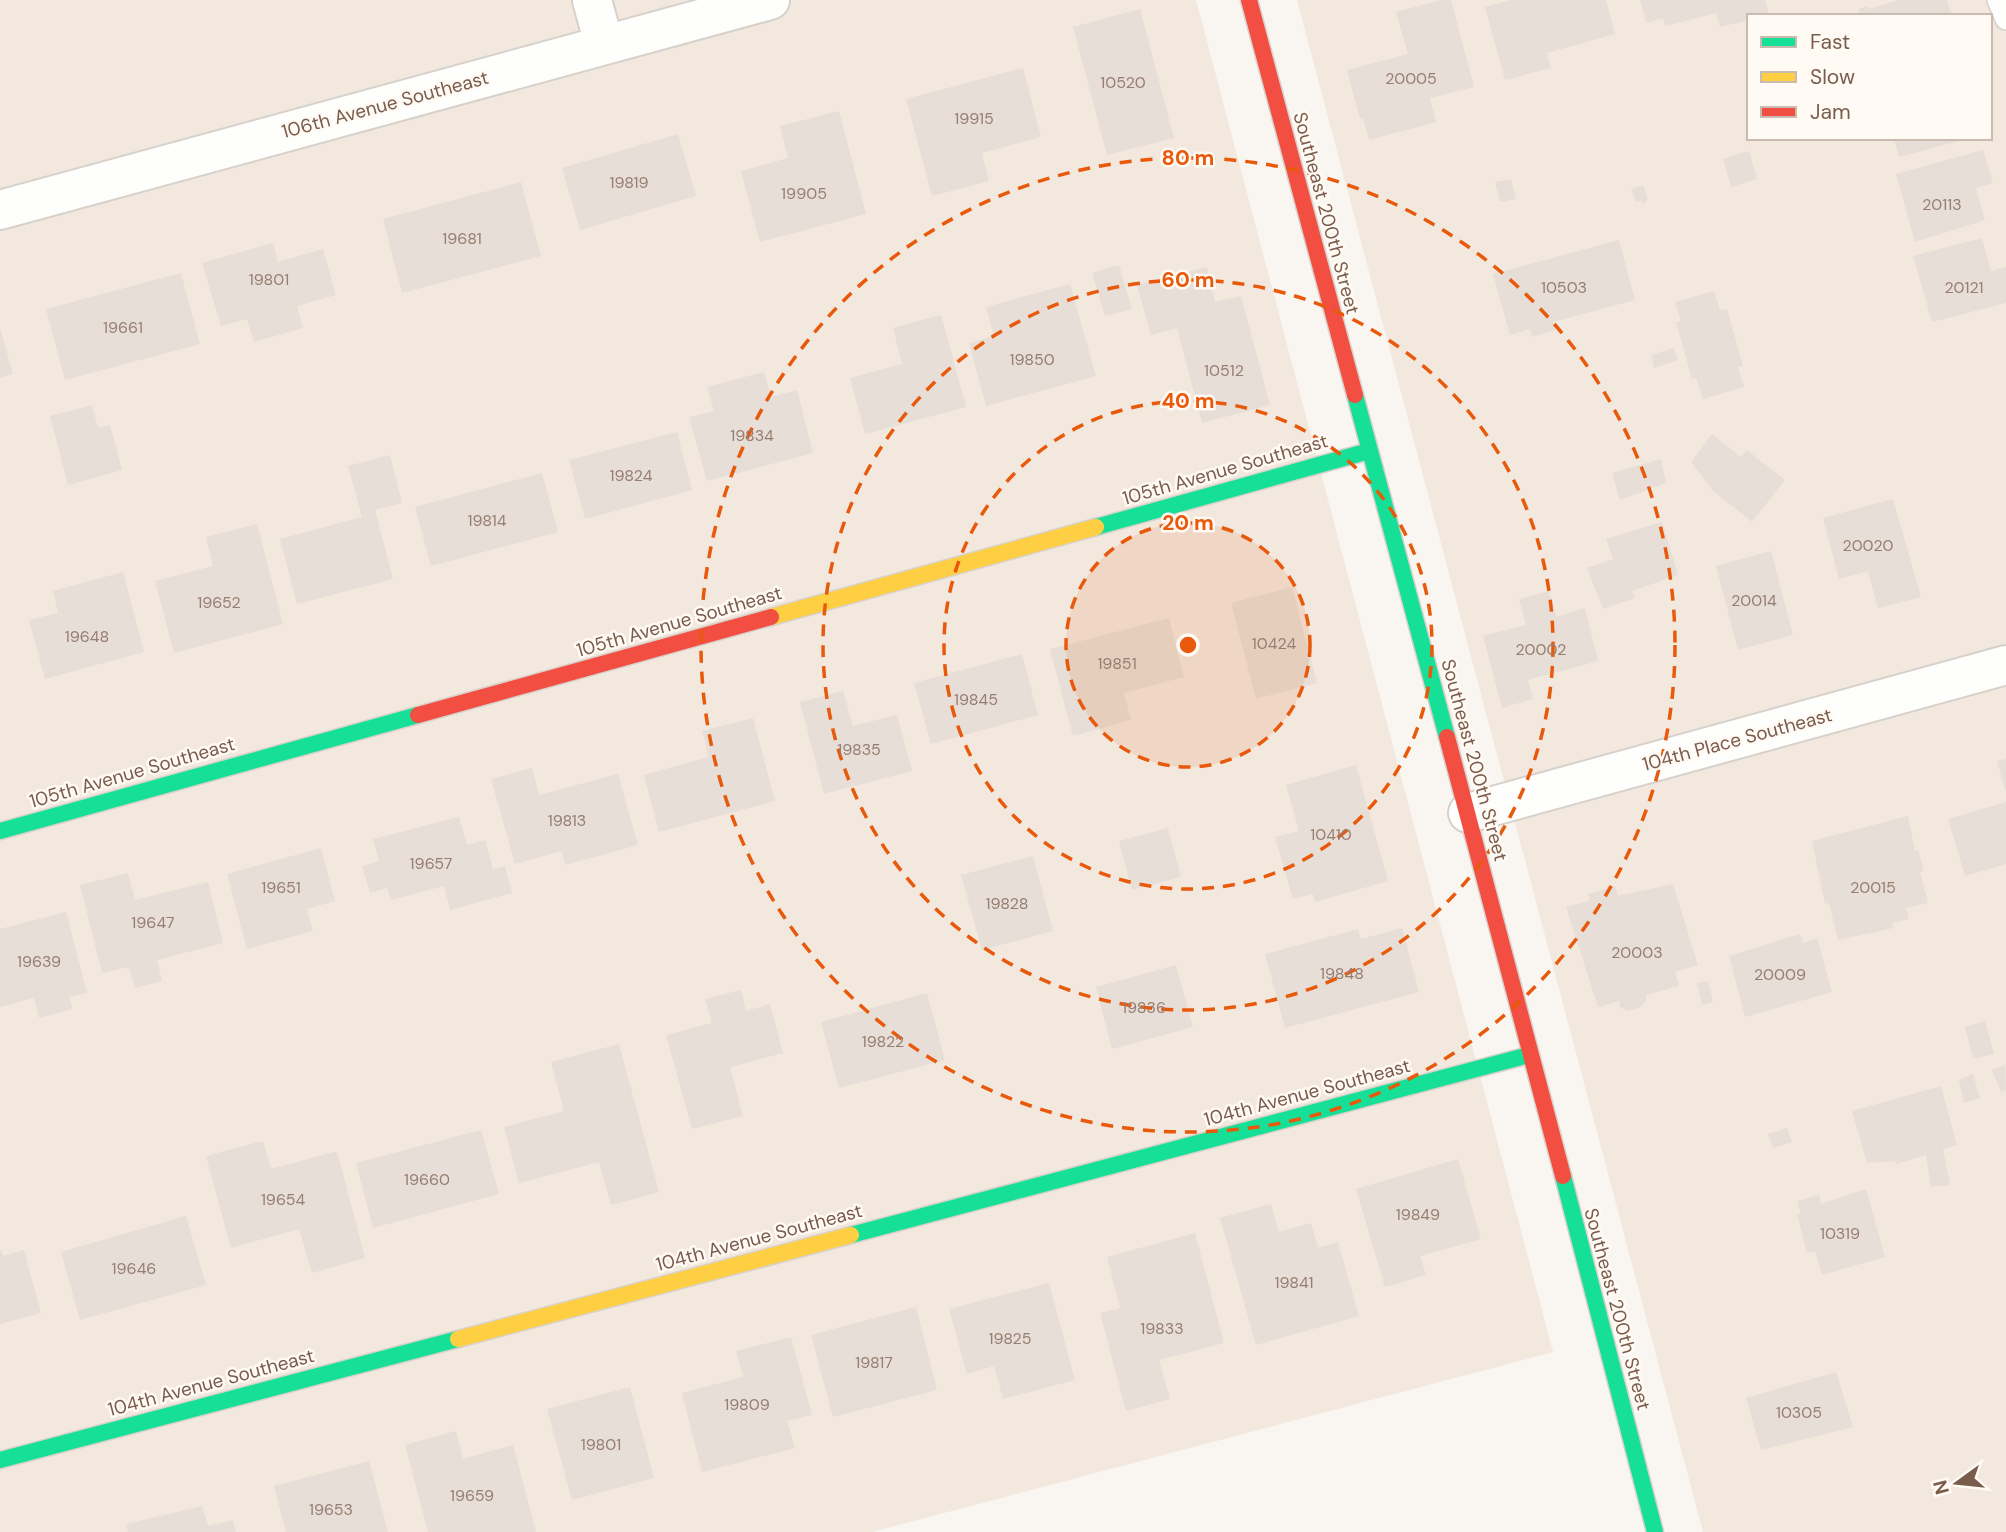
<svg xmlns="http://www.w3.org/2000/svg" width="2006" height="1532" font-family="'DM Sans',sans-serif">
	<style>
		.residential { fill: #f2e8de; fill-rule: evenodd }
		.building { fill: #e6ded7 }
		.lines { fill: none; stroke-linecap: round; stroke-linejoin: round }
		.lane-casing { stroke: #d7d1cb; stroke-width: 24 }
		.street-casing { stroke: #d7d1cb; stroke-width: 42 }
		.fast-casing { stroke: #d9d2cb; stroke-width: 19 }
		.slow-casing { stroke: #d9d2cb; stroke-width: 19 }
		.jam-casing { stroke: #d9d2cb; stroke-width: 19 }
		.lane { stroke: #fefefd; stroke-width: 21 }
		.street { stroke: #fefefd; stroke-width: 38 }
		.fast { stroke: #16e098; stroke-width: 16 }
		.slow { stroke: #ffcf43; stroke-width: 16 }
		.jam { stroke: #f24e42; stroke-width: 16 }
		.ring { fill: none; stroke: #e8590c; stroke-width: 3.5; stroke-dasharray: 12 9 }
		.labels { text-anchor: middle; stroke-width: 5; stroke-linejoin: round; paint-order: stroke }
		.number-label { font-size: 16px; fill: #977e72 }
		.street-label { font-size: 19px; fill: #7a5c4d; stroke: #fffaf3 }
		.centre { fill: #e8590c; stroke: #fffaf3; stroke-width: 3.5 }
		.ring-label { font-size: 21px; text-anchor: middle; font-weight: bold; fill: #e8590c; stroke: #fffaf3; stroke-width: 5; stroke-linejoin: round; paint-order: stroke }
	</style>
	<rect width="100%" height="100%" fill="#f9f5f0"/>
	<g class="residential">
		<polygon points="0,0 1196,0 1553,1352 872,1532 0,1532"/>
		<path d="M 1297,0 L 2006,0 L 2006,1532 L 1703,1532 ZM 1749,16 L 1990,16 L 1990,138 L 1749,138 Z"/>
	</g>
	<g class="building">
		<polygon points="1441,0 1451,0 1474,87 1430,98 1436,122 1369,140 1363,118 1360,119 1347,70 1408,54 1396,12"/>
		<polygon points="1511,0 1606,0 1615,34 1547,53 1551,68 1505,80 1485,7"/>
		<polygon points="1640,0 1765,0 1769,15 1749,16 1749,20 1720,27 1716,13 1665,26 1663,18 1646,23"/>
		<polygon points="1899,0 1947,0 1952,16 1848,16 1860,12 1859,9 1868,6 1869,9"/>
		<polygon points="1140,9 1174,138 1107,155 1073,27"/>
		<polygon points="1023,68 1041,137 982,153 989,181 932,196 906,99"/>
		<polygon points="839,111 866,214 760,242 741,171 788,158 780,126"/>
		<polygon points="678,134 696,196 580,230 562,168"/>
		<polygon points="1894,138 1966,138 1966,139 1899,157"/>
		<polygon points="1983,150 1993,183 1976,188 1985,220 1915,242 1896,174"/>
		<polygon points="1749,151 1757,179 1731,187 1723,159"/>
		<polygon points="1511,179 1516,199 1500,202 1495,182"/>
		<polygon points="521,182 541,256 402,293 383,219"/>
		<polygon points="1643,185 1648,198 1643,204 1641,200 1636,202 1631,189"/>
		<polygon points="1982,238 1991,271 2006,267 2006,303 1932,322 1913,256"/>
		<polygon points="1619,240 1635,300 1553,322 1555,330 1532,337 1530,329 1510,335 1493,274"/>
		<polygon points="273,243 278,262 323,249 336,295 297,306 303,328 254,342 247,319 221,326 202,263"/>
		<polygon points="1119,265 1132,309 1105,316 1092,273"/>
		<polygon points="1207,267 1215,302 1241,296 1270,405 1202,423 1177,328 1151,335 1137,285"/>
		<polygon points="181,273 200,344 65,380 46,309"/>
		<polygon points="1070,284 1096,376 986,406 969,343 994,336 986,307"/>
		<polygon points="1714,291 1720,310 1727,309 1743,366 1738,367 1744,387 1703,399 1696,378 1692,379 1676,322 1681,321 1675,302"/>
		<polygon points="941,315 966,407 865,434 850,378 902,364 893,328"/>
		<polygon points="0,328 13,374 0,378"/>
		<polygon points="1674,348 1678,360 1654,368 1651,355"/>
		<polygon points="764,372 771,397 797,390 813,453 707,481 689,417 714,411 707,387"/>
		<polygon points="92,405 98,428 110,425 122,470 68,485 50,416"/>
		<polygon points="677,432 692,490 585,519 569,460"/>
		<polygon points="1712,434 1741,457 1747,450 1785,480 1752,522 1713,491 1691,462"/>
		<polygon points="390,455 402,503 375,510 393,579 297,604 280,539 362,517 348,466"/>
		<polygon points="1661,459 1666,483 1620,500 1612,473"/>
		<polygon points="542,473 558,532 431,566 415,507"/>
		<polygon points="1893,499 1921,597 1878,608 1868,571 1839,579 1823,518"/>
		<polygon points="1662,522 1678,575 1632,591 1635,598 1603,609 1587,568 1613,559 1606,539"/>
		<polygon points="257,524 283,624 174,653 155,581 213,566 206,537"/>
		<polygon points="1771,551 1793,635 1738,650 1716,566"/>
		<polygon points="123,572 144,652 45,679 29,620 58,613 53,591"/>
		<polygon points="1292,587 1317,683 1256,699 1231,603"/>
		<polygon points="1549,591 1556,617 1585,608 1598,661 1528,680 1533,699 1502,708 1483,636 1526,625 1519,599"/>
		<polygon points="1169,618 1184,677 1124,693 1131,720 1073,736 1050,649"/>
		<polygon points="1022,654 1038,715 931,744 914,683"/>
		<polygon points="843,691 853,726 897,715 912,771 824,794 800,702"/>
		<polygon points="753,718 775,801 659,832 644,775 709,757 702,731"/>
		<polygon points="2006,759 2006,789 2005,789 1997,761"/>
		<polygon points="1356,765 1388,881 1315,902 1313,894 1293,899 1275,837 1299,831 1286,785"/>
		<polygon points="532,768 539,795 618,774 638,845 565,865 562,851 515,864 491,779"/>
		<polygon points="2006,802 2006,864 1965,876 1948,819"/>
		<polygon points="1908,816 1915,851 1918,850 1924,871 1920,872 1928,903 1906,908 1909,919 1892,923 1893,928 1838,940 1829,903 1825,904 1812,841"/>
		<polygon points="459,817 467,845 485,840 493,869 505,866 512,893 450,910 444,886 391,900 387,888 370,893 362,866 379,861 373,839"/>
		<polygon points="1168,828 1181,877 1132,890 1119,841"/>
		<polygon points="321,848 335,901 307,909 313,931 247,949 227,874"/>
		<polygon points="1033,856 1053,931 982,950 961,875"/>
		<polygon points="128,873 135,900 208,882 223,943 157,960 162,981 135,988 129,967 102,973 80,885"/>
		<polygon points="1673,884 1698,965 1675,972 1679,986 1646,995 1647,999 1641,1007 1627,1011 1620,1007 1619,1001 1598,1007 1566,907 1590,901 1588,894 1615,886 1618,896"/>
		<polygon points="66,912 87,993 69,997 73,1009 39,1018 34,998 0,1007 0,929"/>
		<polygon points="1402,928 1419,992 1285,1028 1265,954 1358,929 1361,939"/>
		<polygon points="1800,934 1803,943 1817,938 1832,992 1745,1017 1729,956"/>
		<polygon points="1176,965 1193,1027 1112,1049 1096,987"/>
		<polygon points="1708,981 1713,1002 1702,1005 1697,983"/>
		<polygon points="741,990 746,1011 770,1004 783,1053 730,1067 743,1116 692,1129 666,1035 712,1023 705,999"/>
		<polygon points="927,993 945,1060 839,1088 821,1022"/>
		<polygon points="1985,1021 1994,1054 1973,1059 1965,1027"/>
		<polygon points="619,1044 659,1192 611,1205 599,1162 519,1183 504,1127 564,1111 551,1062"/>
		<polygon points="2005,1065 2006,1090 2001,1092 1992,1070"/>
		<polygon points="1973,1074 1980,1098 1964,1103 1959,1080"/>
		<polygon points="1941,1086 1957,1145 1943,1149 1950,1185 1931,1187 1926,1155 1896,1164 1895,1161 1867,1163 1852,1111"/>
		<polygon points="1787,1128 1792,1142 1773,1148 1768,1134"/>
		<polygon points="481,1130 499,1194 373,1228 356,1163"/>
		<polygon points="263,1141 271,1169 337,1151 365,1258 312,1273 299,1229 231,1248 206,1156"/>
		<polygon points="1458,1159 1481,1239 1420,1256 1426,1275 1385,1287 1356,1189"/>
		<polygon points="1866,1189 1885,1257 1822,1275 1815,1251 1807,1253 1797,1214 1801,1213 1797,1201 1819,1195 1821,1204"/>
		<polygon points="1271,1204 1279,1232 1311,1223 1318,1248 1338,1242 1359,1316 1256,1345 1220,1218"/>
		<polygon points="186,1216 206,1285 80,1320 61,1252"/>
		<polygon points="1195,1233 1224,1343 1159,1360 1170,1399 1126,1411 1100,1313 1120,1308 1107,1257"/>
		<polygon points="0,1249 3,1256 24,1250 41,1313 0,1324"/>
		<polygon points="1049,1283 1075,1380 1003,1399 994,1366 967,1374 949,1309"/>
		<polygon points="916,1307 937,1390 833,1417 811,1335"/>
		<polygon points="791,1337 812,1415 787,1421 795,1448 702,1472 682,1393 743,1377 736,1351"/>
		<polygon points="1836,1372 1853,1427 1761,1450 1746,1398"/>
		<polygon points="630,1387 654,1478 572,1500 547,1409"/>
		<polygon points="456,1431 463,1459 513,1445 536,1532 428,1532 405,1445"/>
		<polygon points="369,1461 388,1532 286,1532 274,1486"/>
		<polygon points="202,1506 208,1526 233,1520 236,1532 128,1532 126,1524"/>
	</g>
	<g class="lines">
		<g class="lane-casing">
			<polyline id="lane" points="1998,0 2006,19"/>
		</g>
		<g class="street-casing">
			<g id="street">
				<polyline points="592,0 604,44"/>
				<polyline points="0,210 770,0"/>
				<polyline points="1468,813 2006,665"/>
			</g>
		</g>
		<g class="fast-casing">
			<g id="fast">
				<polyline points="1355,395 1447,737"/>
				<polyline points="1096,527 1369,451"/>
				<polyline points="0,831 418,715"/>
				<polyline points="1563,1176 1655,1532"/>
				<polyline points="851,1235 1529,1055"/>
				<polyline points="0,1460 458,1339"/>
			</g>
		</g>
		<g class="slow-casing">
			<g id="slow">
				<polyline points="771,617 1096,527"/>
				<polyline points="458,1339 851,1235"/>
			</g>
		</g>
		<g class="jam-casing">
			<g id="jam">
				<polyline points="1249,0 1355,395"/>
				<polyline points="418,715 771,617"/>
				<polyline points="1447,737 1563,1176"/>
			</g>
		</g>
		<use href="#lane" class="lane"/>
		<use href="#street" class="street"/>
		<use href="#fast" class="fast"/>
		<use href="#slow" class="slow"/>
		<use href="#jam" class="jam"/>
	</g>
	<circle cx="1188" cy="645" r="122" fill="#e8590c" fill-opacity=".12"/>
	<g class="ring">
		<circle cx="1188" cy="645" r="122"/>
		<circle cx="1188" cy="645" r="244"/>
		<circle cx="1188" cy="645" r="365"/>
		<circle cx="1188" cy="645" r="487"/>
	</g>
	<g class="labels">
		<g class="number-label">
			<text x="1411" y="84">20005</text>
			<text x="1123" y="88">10520</text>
			<text x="974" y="124">19915</text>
			<text x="629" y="188">19819</text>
			<text x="804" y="199">19905</text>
			<text x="1942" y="210">20113</text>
			<text x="462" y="244">19681</text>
			<text x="269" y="285">19801</text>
			<text x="1564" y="293">10503</text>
			<text x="1964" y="293">20121</text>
			<text x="123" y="333">19661</text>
			<text x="1032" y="365">19850</text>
			<text x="1224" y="376">10512</text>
			<text x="752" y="441">19834</text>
			<text x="631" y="481">19824</text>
			<text x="487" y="526">19814</text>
			<text x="1868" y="551">20020</text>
			<text x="1754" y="606">20014</text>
			<text x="219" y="608">19652</text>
			<text x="87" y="642">19648</text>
			<text x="1274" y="649">10424</text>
			<text x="1541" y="655">20002</text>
			<text x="1117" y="669">19851</text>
			<text x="976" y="705">19845</text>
			<text x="859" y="755">19835</text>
			<text x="567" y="826">19813</text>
			<text x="1331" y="840">10410</text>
			<text x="431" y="869">19657</text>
			<text x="281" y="893">19651</text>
			<text x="1873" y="893">20015</text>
			<text x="1007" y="909">19828</text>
			<text x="153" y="928">19647</text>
			<text x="1637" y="958">20003</text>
			<text x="39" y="967">19639</text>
			<text x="1342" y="979">19848</text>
			<text x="1780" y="980">20009</text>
			<text x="1144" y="1013">19836</text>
			<text x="883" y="1047">19822</text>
			<text x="427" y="1185">19660</text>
			<text x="283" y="1205">19654</text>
			<text x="1418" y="1220">19849</text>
			<text x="1840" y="1239">10319</text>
			<text x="134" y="1274">19646</text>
			<text x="1294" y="1288">19841</text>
			<text x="1162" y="1334">19833</text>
			<text x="1010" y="1344">19825</text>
			<text x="874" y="1368">19817</text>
			<text x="747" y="1410">19809</text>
			<text x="1799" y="1418">10305</text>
			<text x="601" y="1450">19801</text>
			<text x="472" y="1501">19659</text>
			<text x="331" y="1515">19653</text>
		</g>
		<g class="street-label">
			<text transform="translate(385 104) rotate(-15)" y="7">106th Avenue Southeast</text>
			<text transform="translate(1327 213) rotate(75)" y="7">Southeast 200th Street</text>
			<text transform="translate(1225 469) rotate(-16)" y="7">105th Avenue Southeast</text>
			<text transform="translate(679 621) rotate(-16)" y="7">105th Avenue Southeast</text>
			<text transform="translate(1737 739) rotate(-15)" y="7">104th Place Southeast</text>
			<text transform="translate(1475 760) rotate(75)" y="7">Southeast 200th Street</text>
			<text transform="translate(132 772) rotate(-16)" y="7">105th Avenue Southeast</text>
			<text transform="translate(1307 1092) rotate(-15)" y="7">104th Avenue Southeast</text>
			<text transform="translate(759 1237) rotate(-15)" y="7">104th Avenue Southeast</text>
			<text transform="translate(1618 1309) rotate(75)" y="7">Southeast 200th Street</text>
			<text transform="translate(211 1382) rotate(-15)" y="7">104th Avenue Southeast</text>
		</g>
	</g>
	<circle cx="1188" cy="645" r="10" class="centre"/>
	<g class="ring-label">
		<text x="1188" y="165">80 m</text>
		<text x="1188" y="287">60 m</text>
		<text x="1188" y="408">40 m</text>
		<text x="1188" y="530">20 m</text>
	</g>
	<rect x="1747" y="14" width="245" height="126" fill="#fffaf3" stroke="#cabbb1" stroke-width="2"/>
	<rect x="1761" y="37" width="35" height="10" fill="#16e098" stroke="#cabbb1" stroke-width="2"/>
	<text x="1810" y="49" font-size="21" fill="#7a5c4d">Fast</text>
	<rect x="1761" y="72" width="35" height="10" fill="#ffcf43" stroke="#cabbb1" stroke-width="2"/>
	<text x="1810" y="84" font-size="21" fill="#7a5c4d">Slow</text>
	<rect x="1761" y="107" width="35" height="10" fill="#f24e42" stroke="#cabbb1" stroke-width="2"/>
	<text x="1810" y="119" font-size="21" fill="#7a5c4d">Jam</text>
	<g transform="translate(1957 1483) rotate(255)" stroke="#fffaf3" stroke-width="5" paint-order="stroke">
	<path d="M0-5L12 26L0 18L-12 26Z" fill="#7a5c4d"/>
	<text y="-10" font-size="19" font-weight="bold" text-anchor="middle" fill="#7a5c4d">N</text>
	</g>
</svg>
